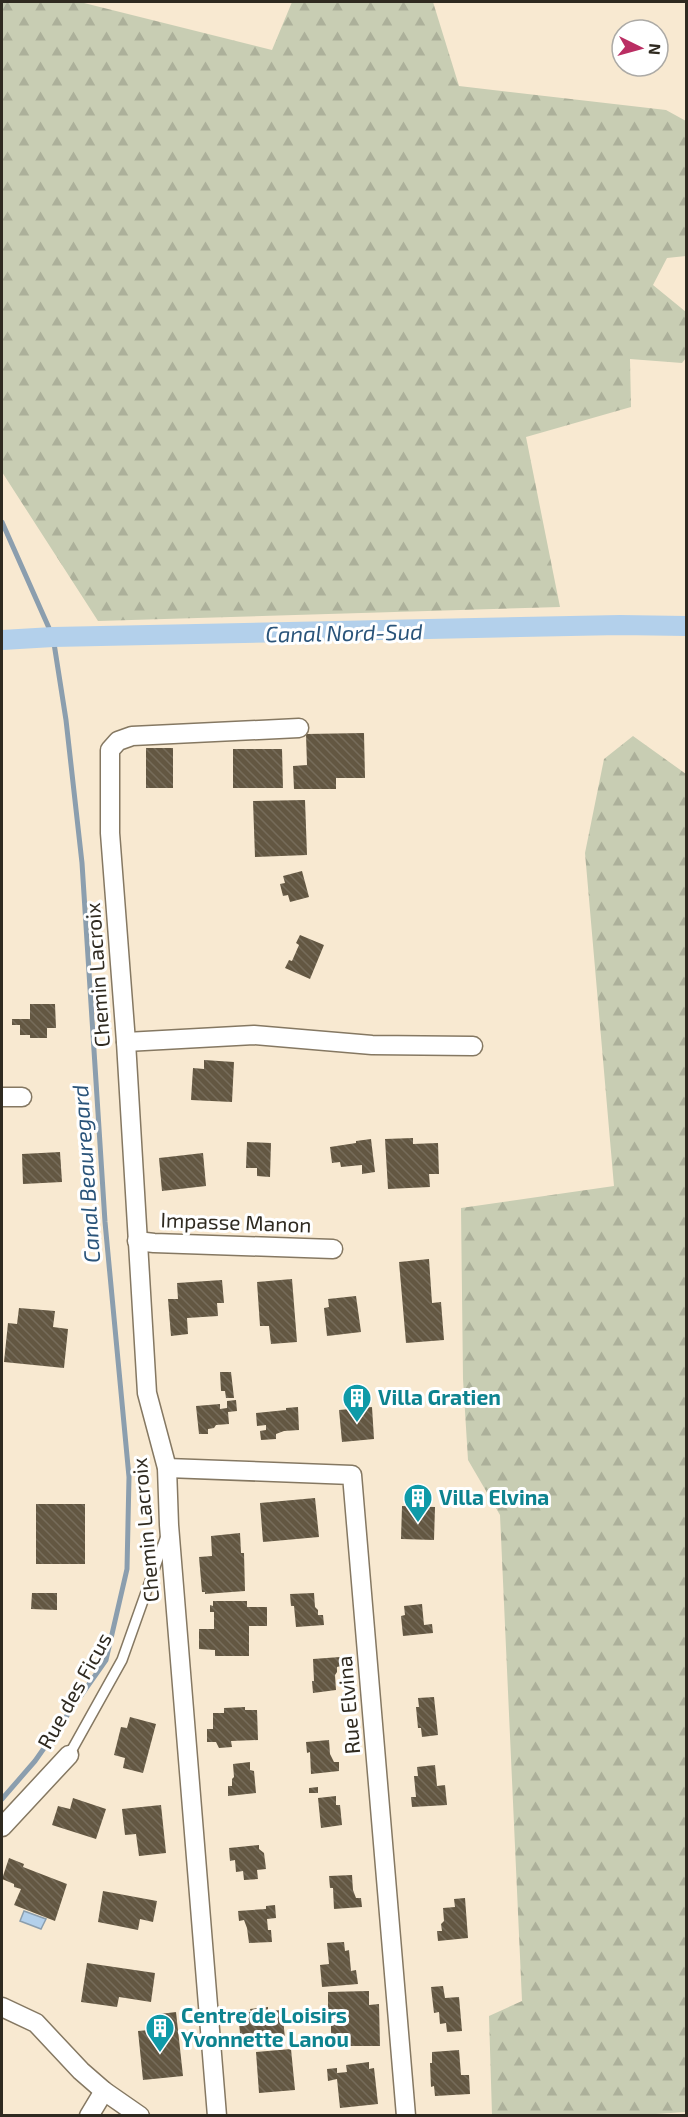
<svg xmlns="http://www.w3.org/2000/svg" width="688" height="2117" font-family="'Exo 2',sans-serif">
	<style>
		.forest { fill: url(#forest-firs) }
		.water { fill: #b3d0eb; stroke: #8b9eae; stroke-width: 1.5 }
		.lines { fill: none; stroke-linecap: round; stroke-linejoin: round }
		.stream { stroke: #8b9eae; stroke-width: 5 }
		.canal { stroke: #b3d0eb; stroke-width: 20 }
		.building { fill: url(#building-back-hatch) }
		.service-casing { stroke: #857862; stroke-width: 12 }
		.minor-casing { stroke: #857862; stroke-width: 21 }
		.service { stroke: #fff; stroke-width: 9 }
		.minor { stroke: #fff; stroke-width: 18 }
		.labels { text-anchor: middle; stroke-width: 6; stroke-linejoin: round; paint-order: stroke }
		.street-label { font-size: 21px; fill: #2f2a20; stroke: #fff }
		.culture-label { font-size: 21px; font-weight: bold; fill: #0d838f; stroke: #fff; text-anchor: start }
		.water-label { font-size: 22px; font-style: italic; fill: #2a547a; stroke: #fff }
	</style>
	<defs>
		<pattern id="forest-firs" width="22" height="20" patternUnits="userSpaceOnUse" patternTransform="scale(1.5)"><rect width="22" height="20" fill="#c8cdb3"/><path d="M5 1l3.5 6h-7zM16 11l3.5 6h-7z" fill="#acb09a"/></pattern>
		<pattern id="building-back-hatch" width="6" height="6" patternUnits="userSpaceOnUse" patternTransform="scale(1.5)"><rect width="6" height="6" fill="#635742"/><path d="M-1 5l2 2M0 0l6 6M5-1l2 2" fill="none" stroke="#766c5a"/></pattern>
	</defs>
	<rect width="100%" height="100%" fill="#f8e9d1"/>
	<g class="forest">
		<polygon points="2,2 80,2 272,50 292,2 433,2 459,86 666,110 686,121 686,256 667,258 653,285 686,312 686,358 682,363 630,359 631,407 526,437 560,607 98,621 2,472"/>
		<polygon points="633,736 686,774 686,2112 626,2116 492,2115 489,2016 522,2001 500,1515 468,1460 463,1379 461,1208 614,1186 585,853 604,759"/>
	</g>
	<polygon class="water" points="24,1911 46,1919 41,1929 20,1921"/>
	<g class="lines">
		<polyline class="stream" points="2,522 53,637 66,720 82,863 105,1222 129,1477 127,1569 106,1660 35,1761 2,1799"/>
		<polyline class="canal" points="2,640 53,637 620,625 686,626"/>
	</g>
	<g class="building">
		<polygon points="364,733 365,778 336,778 336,789 294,789 293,766 307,765 306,734"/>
		<rect x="146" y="748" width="27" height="40"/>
		<polygon points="233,749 282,749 283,788 233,788"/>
		<polygon points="305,800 307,855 255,857 253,801"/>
		<polygon points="302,871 309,897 290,902 288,895 283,896 280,884 285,883 283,876"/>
		<polygon points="300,935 324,945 310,979 285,968 289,960 292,961 299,945 296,943"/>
		<polygon points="30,1004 55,1004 56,1028 47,1028 47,1038 30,1038 30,1035 20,1035 20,1025 12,1025 12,1019 30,1019"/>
		<polygon points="204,1060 234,1062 232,1102 191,1100 193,1068 204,1069"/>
		<polygon points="413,1138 413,1144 438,1143 439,1174 429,1174 430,1187 388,1189 385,1139"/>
		<polygon points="371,1139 375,1172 362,1174 362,1165 341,1167 340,1162 332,1163 330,1147 356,1143 356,1141"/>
		<polygon points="247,1142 271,1143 270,1177 257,1176 257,1168 246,1168"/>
		<polygon points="60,1152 62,1182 23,1184 22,1154"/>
		<polygon points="203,1153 206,1186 162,1191 159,1158"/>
		<polygon points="429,1259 432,1303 441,1302 444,1340 406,1343 399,1262"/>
		<polygon points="292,1279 297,1342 271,1344 269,1326 260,1326 257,1282"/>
		<polygon points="222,1280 224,1303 217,1303 218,1316 187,1318 188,1334 171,1336 168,1299 178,1299 177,1283"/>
		<polygon points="356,1296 361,1332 327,1336 324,1308 329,1307 328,1299"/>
		<polygon points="19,1308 55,1311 53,1327 68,1329 64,1368 4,1362 8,1323 17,1324"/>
		<polygon points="220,1372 231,1372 234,1398 226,1398 225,1391 221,1391"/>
		<polygon points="236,1400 237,1411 228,1412 229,1424 216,1425 214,1428 208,1429 208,1434 199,1434 196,1406 220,1404 220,1409 227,1408 227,1401"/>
		<polygon points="298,1407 299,1430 284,1431 276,1434 276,1439 261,1440 260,1431 266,1430 266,1425 257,1426 256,1413 286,1410 286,1408"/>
		<polygon points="372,1407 374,1439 342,1442 339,1410"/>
		<polygon points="440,1490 457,1491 457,1505 440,1504"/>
		<polygon points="315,1498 319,1537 263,1542 260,1503"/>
		<rect x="36" y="1504" width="49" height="60"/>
		<polygon points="402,1506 435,1507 434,1540 401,1539"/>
		<polygon points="240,1533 241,1553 244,1553 245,1591 205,1594 205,1592 202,1592 199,1557 212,1556 211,1536"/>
		<polygon points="32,1593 57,1593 57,1610 31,1609"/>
		<polygon points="314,1593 315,1607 318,1610 318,1615 323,1615 324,1625 296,1627 294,1606 291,1606 290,1594"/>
		<polygon points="213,1601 247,1601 247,1607 267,1607 267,1626 249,1626 249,1656 215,1656 215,1650 199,1649 199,1629 214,1629 214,1612 210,1612 210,1605 213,1606"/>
		<polygon points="422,1604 424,1625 432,1624 433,1633 403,1636 401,1616 405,1615 404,1606"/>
		<polygon points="340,1657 341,1666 337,1667 337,1672 335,1675 336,1690 313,1693 312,1681 314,1681 313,1659"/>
		<polygon points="434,1697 438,1735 422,1737 421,1728 418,1728 416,1707 419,1707 418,1698"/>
		<polygon points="245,1707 245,1710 257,1710 258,1740 231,1741 232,1747 219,1748 216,1742 207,1742 207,1729 213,1729 213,1713 224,1713 224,1708"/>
		<polygon points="130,1717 156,1724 143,1773 123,1768 125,1758 114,1755 121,1727 127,1728"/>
		<polygon points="329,1740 330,1754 334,1762 339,1762 339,1771 311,1774 310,1752 307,1753 306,1742"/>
		<polygon points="250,1762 250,1770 254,1771 256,1793 228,1796 228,1786 232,1786 232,1779 234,1777 233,1764"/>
		<polygon points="435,1765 437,1786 445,1785 447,1805 412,1807 411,1797 416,1797 414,1776 418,1776 417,1767"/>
		<polygon points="318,1787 318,1793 309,1793 309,1788"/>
		<polygon points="336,1796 336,1805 340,1805 342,1825 321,1828 318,1798"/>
		<polygon points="73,1798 106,1809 96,1839 52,1825 58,1806 70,1809"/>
		<polygon points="161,1805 166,1853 139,1856 136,1834 125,1835 122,1809"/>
		<polygon points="259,1845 259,1849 264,1853 266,1869 257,1870 258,1879 244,1880 243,1871 236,1872 235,1860 230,1861 229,1848"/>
		<polygon points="9,1858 24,1864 23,1867 67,1884 55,1921 14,1905 21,1889 14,1887 14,1884 2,1879"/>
		<polygon points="352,1875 353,1890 356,1898 361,1898 362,1907 334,1909 333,1888 330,1888 329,1876"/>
		<polygon points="103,1891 157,1901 153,1922 140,1919 138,1930 98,1922"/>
		<polygon points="465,1898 468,1938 438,1941 437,1931 442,1931 441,1924 444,1921 443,1908 455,1907 454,1899"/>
		<polygon points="275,1905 276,1918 267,1919 268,1930 271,1930 272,1942 249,1943 247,1928 244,1920 239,1921 238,1911 266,1909 266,1906"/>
		<polygon points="344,1942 345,1951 349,1950 351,1971 356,1970 358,1984 322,1987 320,1965 329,1964 327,1943"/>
		<polygon points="87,1963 155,1973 151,2002 119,1997 117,2007 81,2002"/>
		<polygon points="443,1986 445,1998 459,1997 462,2031 447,2032 446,2023 440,2024 439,2012 434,2013 431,1987"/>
		<polygon points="369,1991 369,2005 379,2004 380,2046 331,2046 331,2010 328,2010 328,1992"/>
		<polygon points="268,2007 268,2011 282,2010 285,2038 241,2043 238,2013 251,2012 250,2009"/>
		<polygon points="176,2012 183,2076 143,2080 138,2031 161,2029 160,2014"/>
		<polygon points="291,2049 295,2090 259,2093 256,2052"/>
		<polygon points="459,2050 461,2075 469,2075 470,2094 435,2096 434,2086 431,2087 430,2063 432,2063 432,2052"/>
		<polygon points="369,2062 369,2069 374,2068 378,2104 340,2108 337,2079 328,2081 327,2069 337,2068 337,2073 347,2072 346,2065"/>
	</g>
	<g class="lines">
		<g class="service-casing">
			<polyline id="service" points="69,1755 122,1660 166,1536"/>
		</g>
		<g class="minor-casing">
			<g id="minor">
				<polyline points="126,1042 254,1035 372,1045 473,1046"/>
				<polyline points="2,1097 22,1097"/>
				<polyline points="137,1241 154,1243 333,1249"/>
				<polyline points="167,1468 352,1475 406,2116"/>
				<polyline points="2,1827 69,1755"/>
				<polyline points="2,2007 36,2023 81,2071 104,2091 140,2116"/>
				<polyline points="89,2116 104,2091"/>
				<polyline points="217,2116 169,1525 167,1468 147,1393 126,1042 110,833 110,750 118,741 132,736 299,728"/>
			</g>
		</g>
		<use href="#service" class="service"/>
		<use href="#minor" class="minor"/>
	</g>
	<defs>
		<g id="building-pin" transform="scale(1.5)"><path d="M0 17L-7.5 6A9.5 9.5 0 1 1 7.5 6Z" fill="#0f9aa8" stroke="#fff"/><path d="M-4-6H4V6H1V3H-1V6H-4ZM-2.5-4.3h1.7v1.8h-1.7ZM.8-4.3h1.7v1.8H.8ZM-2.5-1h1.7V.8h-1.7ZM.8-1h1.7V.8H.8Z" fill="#fff"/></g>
	</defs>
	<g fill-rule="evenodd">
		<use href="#building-pin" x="357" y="1398"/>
		<use href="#building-pin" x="418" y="1498"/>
		<use href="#building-pin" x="160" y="2028"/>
	</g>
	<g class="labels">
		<g class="street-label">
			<text transform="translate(98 975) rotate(-94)" y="7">Chemin Lacroix</text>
			<text transform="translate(236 1223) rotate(2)" y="7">Impasse Manon</text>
			<text transform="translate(146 1530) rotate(-95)" y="7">Chemin Lacroix</text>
			<text transform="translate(75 1691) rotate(-61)" y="7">Rue des Ficus</text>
			<text transform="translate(349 1705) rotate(-95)" y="7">Rue Elvina</text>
		</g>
		<g class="culture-label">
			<text x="378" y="1405">Villa Gratien</text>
			<text x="439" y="1505">Villa Elvina</text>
			<text x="181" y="2023">Centre de Loisirs<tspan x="181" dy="24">Yvonnette Lanou</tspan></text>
		</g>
		<g class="water-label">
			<text transform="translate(344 633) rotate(-1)" y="8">Canal Nord-Sud</text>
			<text transform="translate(86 1174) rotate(-94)" y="8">Canal Beauregard</text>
		</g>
	</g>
	<rect width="688" height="2117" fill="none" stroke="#2f2a20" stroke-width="6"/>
	<g transform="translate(640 48) rotate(95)"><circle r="28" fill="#ffffff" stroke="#acaaa6" stroke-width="1.5"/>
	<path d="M0-4.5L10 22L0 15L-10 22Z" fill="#ba2e63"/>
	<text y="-9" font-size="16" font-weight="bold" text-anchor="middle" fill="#2f2a20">N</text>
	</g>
</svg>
